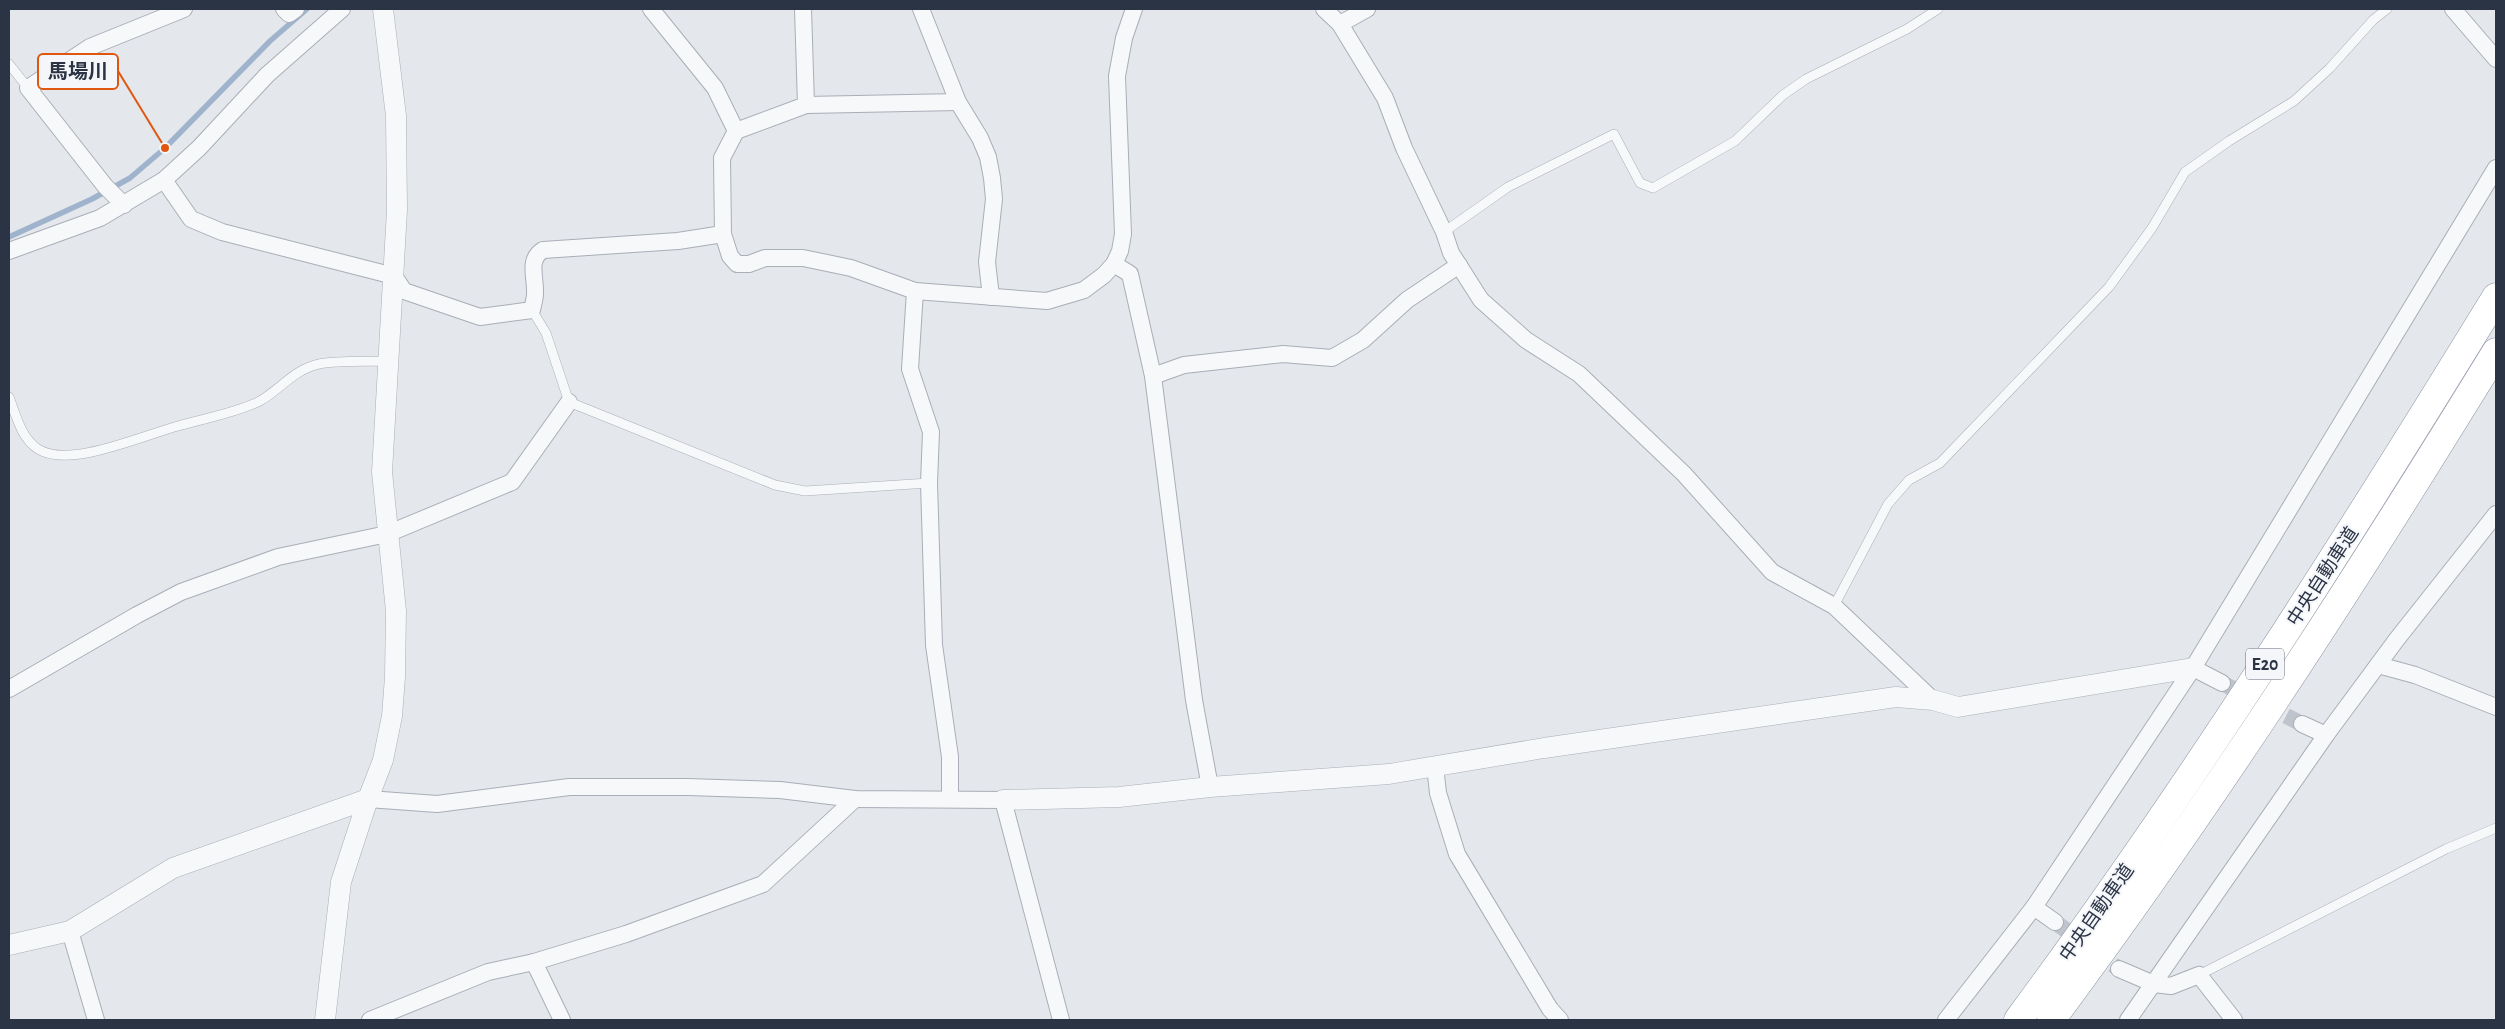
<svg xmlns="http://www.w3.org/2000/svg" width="2505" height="1029" font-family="'Alegreya Sans','Noto Sans JP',sans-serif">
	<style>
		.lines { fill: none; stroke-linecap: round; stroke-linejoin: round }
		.stream { stroke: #9fb4cc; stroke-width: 5.5 }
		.minor-tunnel { stroke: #bfc3cb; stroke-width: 16; stroke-dasharray: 16 8; stroke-linecap: butt }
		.service-casing { stroke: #a9aeb7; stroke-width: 10 }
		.minor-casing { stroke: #a9aeb7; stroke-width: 18 }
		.tertiary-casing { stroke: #a9aeb7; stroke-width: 21 }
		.motorway-casing { stroke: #8b94a3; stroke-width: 29 }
		.service { stroke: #f7f8fa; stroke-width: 9 }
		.minor { stroke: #f7f8fa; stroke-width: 16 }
		.tertiary { stroke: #f7f8fa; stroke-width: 20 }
		.motorway { stroke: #fff; stroke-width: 28 }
		.labels { text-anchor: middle; stroke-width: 4; stroke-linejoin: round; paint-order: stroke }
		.shield { fill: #f4f6f9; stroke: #676e7b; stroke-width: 1 }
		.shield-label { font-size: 18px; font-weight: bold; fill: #2b3445 }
		.street-label { font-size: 19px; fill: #2b3445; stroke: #f4f6f9 }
		.leader { fill: none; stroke: #df570f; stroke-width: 2 }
		.callout-dot { fill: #df570f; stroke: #f4f6f9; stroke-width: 2 }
		.callout { fill: #f4f6f9; stroke: #df570f; stroke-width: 2 }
		.callout-label { font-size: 20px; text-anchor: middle; font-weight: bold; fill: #2b3445 }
	</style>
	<rect width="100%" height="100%" fill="#e4e7ec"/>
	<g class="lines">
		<polyline class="stream" points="9,237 92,199 130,178 165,148 270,41 307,9"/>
		<g class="minor-tunnel">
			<polyline points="2222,683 2302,724"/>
			<polyline points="2055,922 2119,969"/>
		</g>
		<g class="service-casing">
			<g id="service">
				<polyline points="9,64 28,88"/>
				<polyline points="1444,232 1508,187 1614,134 1640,183 1653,188 1735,141 1783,95 1806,79 1907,29 1938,9"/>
				<polyline points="532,310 546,333 569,402 775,485 805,491 929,483"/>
				<path d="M 9,397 C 16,415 21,438 38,449 C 69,469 144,435 178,426 C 205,418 232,414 258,402 C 279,391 294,369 319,364 C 341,360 366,362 388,361"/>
				<polyline points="1834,606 1888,504 1909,480 1940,463 2109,287 2152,228 2185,172 2229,141 2294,101 2330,68 2373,20 2387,9"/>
				<polyline points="2199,975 2446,849 2496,828"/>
			</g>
		</g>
		<g class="minor-casing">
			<g id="minor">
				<polyline points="284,9 289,14 296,9"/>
				<polyline points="651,9 715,88 736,131 722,158 723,234 730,256 737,264 749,264 765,258 803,258 851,268 915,291 1047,301 1084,290 1104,275 1114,264 1120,251 1123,234 1117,76 1124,38 1134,9"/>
				<polyline points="921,9 958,102 980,138 988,157 992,178 994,199 987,262 991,297"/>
				<polyline points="1324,9 1340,24 1385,98 1404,148 1444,232 1451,253 1481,300 1526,340 1579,374 1684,474 1772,572 1834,606 1933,700"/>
				<polyline points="2453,9 2496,59"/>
				<polyline points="1340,24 1367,9"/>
				<polyline points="806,105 958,102"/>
				<polyline points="736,131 806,105 803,9"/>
				<path d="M 164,180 L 191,219 L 222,232 L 394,276 L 404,291 L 480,317 L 532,310 C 533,304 535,299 535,294 C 536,277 527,260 543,250 L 678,241 L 723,234"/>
				<polyline points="124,205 105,186 28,88 90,47 184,9"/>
				<polyline points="9,251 100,218 164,180 199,148 267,75 342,9"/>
				<polyline points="1114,264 1130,274 1153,376 1194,700 1210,787"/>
				<polyline points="915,291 910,369 931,432 929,483 934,645 950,757 950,799"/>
				<polyline points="1153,376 1184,365 1283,354 1332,358 1363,340 1407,300 1459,265"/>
				<polyline points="2378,665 2415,675 2496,707"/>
				<polyline points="2193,668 2222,683"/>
				<polyline points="9,689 137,615 181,592 278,557 387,534 512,482 569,402"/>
				<polyline points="2302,724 2326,735"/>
				<polyline points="1435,766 1438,793 1457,854 1550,1009 1560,1020"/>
				<polyline points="368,799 437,804 569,787 688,787 780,790 855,799 1003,800 1061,1020"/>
				<polyline points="2034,907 2055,922"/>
				<polyline points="70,931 96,1020"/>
				<polyline points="534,962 562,1020"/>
				<polyline points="2119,969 2154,984 2171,986 2199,975 2234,1020"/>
				<polyline points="370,1020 488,972 534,962 626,934 763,884 855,799"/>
				<polyline points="1946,1020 2034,907 2193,668 2496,168"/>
				<polyline points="2128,1020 2326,735 2397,639 2496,514"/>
			</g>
		</g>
		<g class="tertiary-casing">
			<g id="tertiary">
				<polyline points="1003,800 1119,797 1210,787 1389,774 1544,748 1896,697 1933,700 1958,707 2193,668"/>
				<polyline points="9,945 70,931 173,868 368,799"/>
				<polyline points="325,1020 341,882 368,799 383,760 392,716 395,677 396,611 382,472 397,210 396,116 383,9"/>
			</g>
		</g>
		<g class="motorway-casing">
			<g id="motorway">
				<path d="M 2018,1020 C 2190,788 2345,543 2496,297"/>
				<path d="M 2051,1020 C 2211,805 2356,580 2496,352"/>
			</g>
		</g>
		<use href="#service" class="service"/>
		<use href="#minor" class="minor"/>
		<use href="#tertiary" class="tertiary"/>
		<use href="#motorway" class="motorway"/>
	</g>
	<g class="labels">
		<rect class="shield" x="2246" y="648.5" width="38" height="31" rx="4"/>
		<g class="shield-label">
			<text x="2265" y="670">E20</text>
		</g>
		<g class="street-label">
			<text transform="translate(2322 576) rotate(-57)" y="7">中央自動車道</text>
			<text transform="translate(2096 912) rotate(-55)" y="7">中央自動車道</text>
		</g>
	</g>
	<path class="leader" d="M165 148L118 71"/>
	<circle class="callout-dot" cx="165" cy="148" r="5"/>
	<rect class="callout" x="38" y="54" width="80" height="35" rx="5"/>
	<g class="callout-label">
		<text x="78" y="78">馬場川</text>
	</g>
	<rect width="2505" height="1029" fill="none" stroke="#2b3445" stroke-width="20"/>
</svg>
